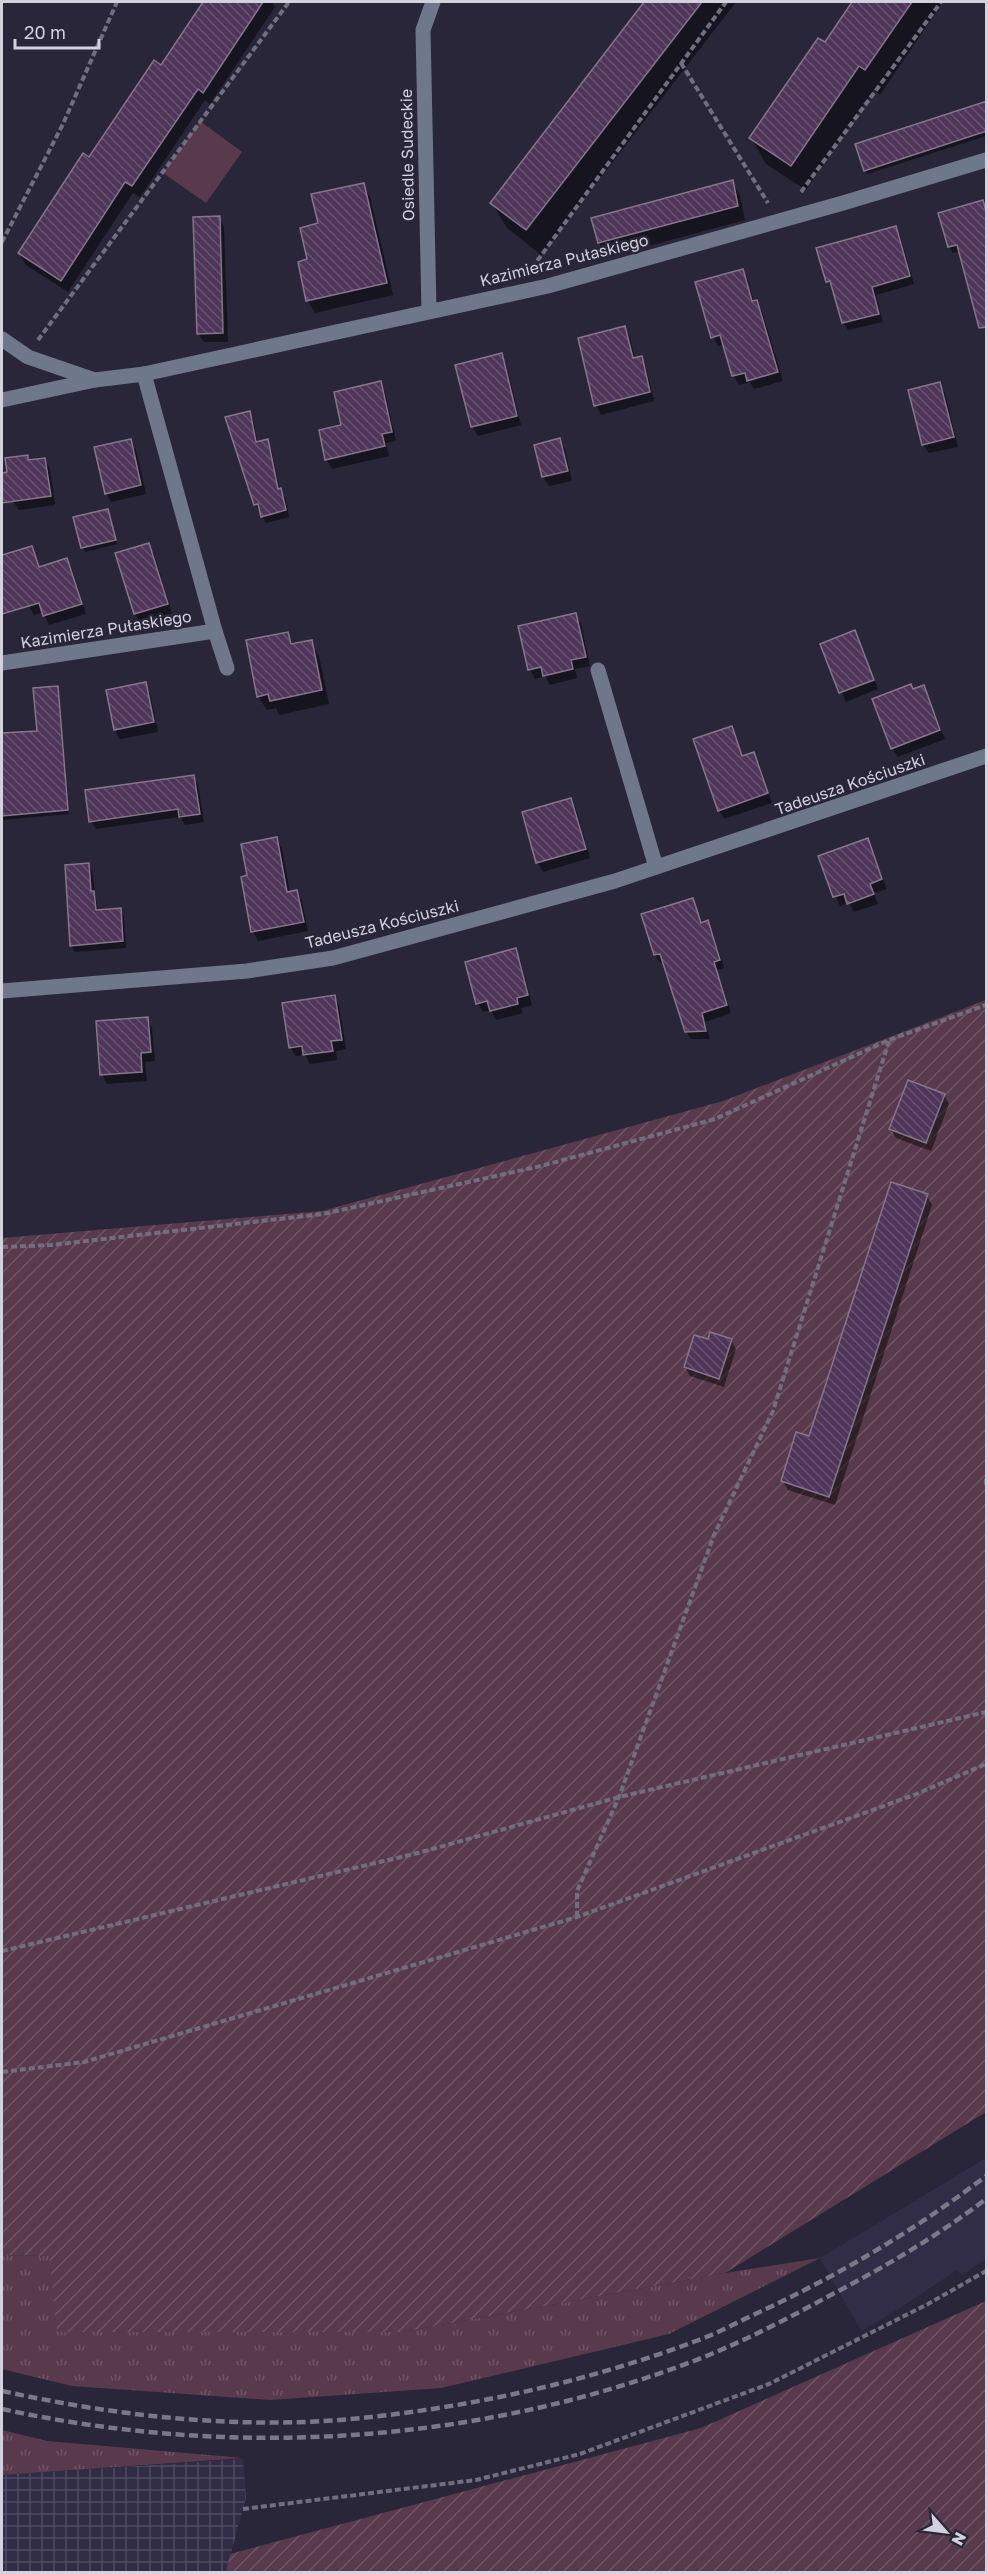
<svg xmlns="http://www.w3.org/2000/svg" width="988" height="2574" font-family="'Golos Text',sans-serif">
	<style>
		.built { fill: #312d47 }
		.industrial { fill: url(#industrial-grid) }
		.grass { fill: url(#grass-tufts) }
		.park { fill: #593a4c }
		.garden { fill: url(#garden-furrows) }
		.shadow { fill: #0007 }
		.building { fill: url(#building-back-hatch); stroke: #85768b; stroke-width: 1.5 }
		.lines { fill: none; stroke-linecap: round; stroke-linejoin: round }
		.path { stroke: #706e7f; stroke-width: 4; stroke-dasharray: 6 3; stroke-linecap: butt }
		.minor { stroke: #6f788a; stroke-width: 15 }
		.rail { stroke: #7a7889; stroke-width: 4.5; stroke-dasharray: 9 4.5; stroke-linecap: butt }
		.labels { text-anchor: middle; stroke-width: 5; stroke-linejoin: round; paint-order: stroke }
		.street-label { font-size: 16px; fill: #d2d1de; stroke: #29263a }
	</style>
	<defs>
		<pattern id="industrial-grid" width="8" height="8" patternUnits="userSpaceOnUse" patternTransform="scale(1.5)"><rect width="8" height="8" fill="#312d47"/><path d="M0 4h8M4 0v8" fill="none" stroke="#4e4a61"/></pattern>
		<pattern id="grass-tufts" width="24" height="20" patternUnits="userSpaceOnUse" patternTransform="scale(1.5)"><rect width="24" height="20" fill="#593a4c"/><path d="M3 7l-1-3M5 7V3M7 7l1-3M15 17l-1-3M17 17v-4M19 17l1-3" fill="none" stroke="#705565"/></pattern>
		<pattern id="garden-furrows" width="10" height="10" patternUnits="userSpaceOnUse" patternTransform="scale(1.5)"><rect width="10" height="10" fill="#593a4c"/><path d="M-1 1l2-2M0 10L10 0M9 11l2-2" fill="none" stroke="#705565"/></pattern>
		<pattern id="building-back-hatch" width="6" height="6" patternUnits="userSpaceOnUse" patternTransform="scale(1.5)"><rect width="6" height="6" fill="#4f3559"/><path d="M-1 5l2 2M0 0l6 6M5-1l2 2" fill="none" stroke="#675170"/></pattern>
	</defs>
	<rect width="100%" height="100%" fill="#29263a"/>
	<polygon class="built" points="986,2158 986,2259 962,2275 957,2270 900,2308 861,2331 820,2258"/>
	<polygon class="industrial" points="243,2459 246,2498 226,2572 2,2572 2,2475"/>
	<g class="grass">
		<polygon points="2,2255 49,2256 58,2332 402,2332 725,2273 820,2258 669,2334 441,2388 270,2400 72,2386 2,2369"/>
		<polygon points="2,2430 47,2441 243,2458 2,2475"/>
	</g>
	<polygon class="park" points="200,121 242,152 206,203 163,173"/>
	<g class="garden">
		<polygon points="986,1000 986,2112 725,2273 402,2332 57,2332 49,2256 2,2255 2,1238 322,1211 723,1101"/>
		<polygon points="986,2301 986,2572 226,2572 230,2554 701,2428"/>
	</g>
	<g class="shadow">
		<polygon points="205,2 272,2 275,7 210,104 205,100 140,197 133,193 68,292 26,265 19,253 162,67"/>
		<polygon points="646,2 736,2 541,255 507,228 492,203"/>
		<polygon points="854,2 943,2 880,95 874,90 806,190 766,164 751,138 825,44"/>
		<polygon points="986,103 986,136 867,174 865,170"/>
		<polygon points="732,182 740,196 745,220 607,257 599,243 593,219"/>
		<polygon points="363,185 370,197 393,295 315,313 308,301 299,263 309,261 320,224"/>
		<polygon points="982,202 986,212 986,297 961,251 953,253 949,246"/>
		<polygon points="219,218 224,227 228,342 204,342 198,333"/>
		<polygon points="896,227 900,235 914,284 876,295 883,322 848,330 843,322 834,289 828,281"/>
		<polygon points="742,271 748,280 754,302 756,302 762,311 783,381 754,389 750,382 739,385 734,376 725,344 718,346 713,337"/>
		<polygon points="624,328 630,337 635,359 641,358 646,367 654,401 601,415 596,405"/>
		<polygon points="501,355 506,364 521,425 478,436 472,426"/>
		<polygon points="380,383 385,392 396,441 386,443 389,456 332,469 326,459 343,426"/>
		<polygon points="939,384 945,393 958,447 929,453 923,444"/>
		<polygon points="249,413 253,419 258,443 267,441 271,448 280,490 285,497 289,517 266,523 255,504"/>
		<polygon points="559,440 565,449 572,481 549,486 543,477 536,446"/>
		<polygon points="130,441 136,450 146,494 111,502 106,493"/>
		<polygon points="27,457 30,462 44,459 50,469 55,505 19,510 13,501"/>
		<polygon points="108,510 117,544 85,552 75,518"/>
		<polygon points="148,545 154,554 172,613 141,623 135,614"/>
		<polygon points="67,560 72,569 86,614 49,625 43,612 34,615 29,606"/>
		<polygon points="576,615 581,624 590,666 575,669 577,678 550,685 545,676 535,679 530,669"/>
		<polygon points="854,632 878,689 846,702 822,645"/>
		<polygon points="287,633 294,645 311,642 319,656 329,704 279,715 276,708 267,710 258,696"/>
		<polygon points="145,683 150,693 158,732 120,739 115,730 107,691"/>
		<polygon points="57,687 59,692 69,814 2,820 2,735 39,732"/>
		<polygon points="923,687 945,739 898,757 892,748 913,691"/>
		<polygon points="731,727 743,757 753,754 759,763 772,803 724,819 719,810"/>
		<polygon points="193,777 198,785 204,822 185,825 180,817 96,829 91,821"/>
		<polygon points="571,800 576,809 590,858 543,872 537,862"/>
		<polygon points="276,839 282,848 290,893 297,891 302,901 308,931 258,941 253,931 249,877"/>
		<polygon points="867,840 887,889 874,893 878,904 854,912 849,903 840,906 820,857"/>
		<polygon points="88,864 92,871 98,912 120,910 124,916 126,948 75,952 71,945"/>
		<polygon points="692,899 702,924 708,922 712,930 724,968 717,970 731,1013 705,1022 710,1039 691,1039 686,1031 664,962 660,963 655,955 643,914"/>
		<polygon points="515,950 520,959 532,1005 521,1008 523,1013 496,1020 491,1010 483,1012 478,1003"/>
		<polygon points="334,997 339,1006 346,1049 336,1051 337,1060 310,1064 305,1055 296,1056 290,1047"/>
		<polygon points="147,1019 152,1028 155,1061 145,1062 147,1081 107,1084 102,1074"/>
		<polygon points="944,1095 949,1104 931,1151 896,1138 891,1129"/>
		<polygon points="927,1196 932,1205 835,1505 788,1490 783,1481 810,1438"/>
		<polygon points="731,1340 736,1349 724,1387 690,1376 685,1367"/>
	</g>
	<g class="building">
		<polygon points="203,2 263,2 203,93 198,89 132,186 125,182 61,281 18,253 83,153 89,157 154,60 161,65"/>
		<polygon points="644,2 702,2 526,230 490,203"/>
		<polygon points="852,2 912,2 865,70 859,66 791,166 749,138 818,38 825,42"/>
		<polygon points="987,101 987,131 864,171 855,144"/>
		<polygon points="733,180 738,206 598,243 591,218"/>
		<polygon points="364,183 387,283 306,301 298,262 307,259 300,228 318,223 311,194"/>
		<polygon points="983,200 987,215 987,327 979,328 957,245 948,247 938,213"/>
		<polygon points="220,216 223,333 197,334 193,217"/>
		<polygon points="896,226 910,276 872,287 879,314 842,323 830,281 826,282 816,248"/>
		<polygon points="743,269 752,301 757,300 778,372 747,381 745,373 732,376 720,335 711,338 695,282"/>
		<polygon points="625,326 633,358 642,356 650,392 594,406 578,338"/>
		<polygon points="502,353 517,416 471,427 455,365"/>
		<polygon points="381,381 392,432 382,434 385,446 325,460 319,430 341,425 334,392"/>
		<polygon points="940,382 954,437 922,445 908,390"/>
		<polygon points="250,411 256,442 268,439 278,489 281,488 286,510 261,517 258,504 254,505 225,417"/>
		<polygon points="560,438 568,471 542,477 534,445"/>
		<polygon points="131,439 141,485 105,494 94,447"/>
		<polygon points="28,455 28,460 45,458 51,496 2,503 2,473 7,472 5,458"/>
		<polygon points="108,509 116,540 81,548 73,517"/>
		<polygon points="149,543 168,604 134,614 115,553"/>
		<polygon points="32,546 39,567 67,558 82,604 43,616 39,603 2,614 2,555"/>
		<polygon points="576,613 586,657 571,660 573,669 543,676 541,667 528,670 518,626"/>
		<polygon points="855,630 874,680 839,693 820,644"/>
		<polygon points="288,632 291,644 312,640 322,690 270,701 268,694 257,697 246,640"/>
		<polygon points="146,682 154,722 114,730 106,690"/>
		<polygon points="911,684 913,689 924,685 940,730 891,749 872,699"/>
		<polygon points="58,686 68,810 2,816 2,733 37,731 33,688"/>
		<polygon points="732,726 742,756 754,752 768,793 718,811 693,739"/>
		<polygon points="194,775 200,814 179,817 178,809 89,822 85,790"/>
		<polygon points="571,798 586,849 536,863 522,812"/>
		<polygon points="277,837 287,892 297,890 304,922 251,932 241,877 247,875 241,844"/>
		<polygon points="868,838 882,879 870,884 874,894 847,904 844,894 833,897 818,856"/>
		<polygon points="89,863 91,891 94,891 96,910 121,908 123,941 70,946 65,865"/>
		<polygon points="693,898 701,923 708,920 720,960 714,962 727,1005 702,1013 706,1031 685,1032 660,954 654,955 641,914"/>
		<polygon points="516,948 528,995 517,998 518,1004 490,1011 487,1001 476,1004 465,962"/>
		<polygon points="335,995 342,1040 331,1041 333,1051 303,1055 302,1046 289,1048 282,1003"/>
		<polygon points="148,1017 151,1052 141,1053 142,1072 100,1075 96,1021"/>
		<polygon points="908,1080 945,1094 926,1143 889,1129"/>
		<polygon points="891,1182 928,1194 829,1497 781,1481 796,1432 809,1436"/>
		<polygon points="710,1332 732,1339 719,1379 684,1367 694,1335 708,1339"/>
	</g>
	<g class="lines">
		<g class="path">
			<polyline points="681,63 768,203"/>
			<polyline points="801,192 941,2"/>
			<polyline points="2,242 63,124 117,2"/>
			<polyline points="532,268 726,2"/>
			<polyline points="38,340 289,2"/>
			<polyline points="2,1247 51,1245 323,1214 541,1166 715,1119 889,1040 986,1005"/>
			<polyline points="986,1479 986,1487"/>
			<polyline points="577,1917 577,1891 619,1797 714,1535 773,1411 889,1041"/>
			<polyline points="2,1951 418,1853 619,1797 986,1712"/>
			<polyline points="2,2072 84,2062 577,1917 914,1795 986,1764"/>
			<polyline points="243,2509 476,2480 580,2454 769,2384 928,2304 986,2271"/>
		</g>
		<g class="minor">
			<polyline points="429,310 423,30 433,2"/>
			<polyline points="2,339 28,357 95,380"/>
			<polyline points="2,400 95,380 144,374 548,286 843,203 986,160"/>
			<polyline points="215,631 227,668"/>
			<polyline points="2,663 215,631 144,374"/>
			<polyline points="598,670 656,867"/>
			<polyline points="2,991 247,971 333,958 615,881 986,756"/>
		</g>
		<g class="rail">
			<path d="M 2,2391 C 121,2417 248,2431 371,2417 C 481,2405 592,2380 696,2341 C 716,2334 734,2324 753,2315 C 836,2277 914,2231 986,2176"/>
			<path d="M 2,2409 C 236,2460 485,2444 709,2355 C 750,2338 789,2318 827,2297 C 883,2268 936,2237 986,2199"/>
		</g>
	</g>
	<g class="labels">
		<g class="street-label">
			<text transform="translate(407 155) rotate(-91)" y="6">Osiedle Sudeckie</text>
			<text transform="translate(564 260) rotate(-14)" y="6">Kazimierza Pułaskiego</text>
			<text transform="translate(106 629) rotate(-9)" y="6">Kazimierza Pułaskiego</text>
			<text transform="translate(850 784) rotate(-19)" y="6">Tadeusza Kościuszki</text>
			<text transform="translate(382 924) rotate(-14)" y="6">Tadeusza Kościuszki</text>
		</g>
	</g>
	<rect width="988" height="2574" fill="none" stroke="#d2d1de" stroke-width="6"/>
	<g transform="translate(946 2532) rotate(118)" stroke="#29263a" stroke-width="4.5" paint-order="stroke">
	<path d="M0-4.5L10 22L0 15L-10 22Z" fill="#d2d1de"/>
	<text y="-9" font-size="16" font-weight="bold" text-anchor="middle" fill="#d2d1de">N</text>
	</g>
	<path d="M15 39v9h84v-9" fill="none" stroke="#d2d1de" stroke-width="3"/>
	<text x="24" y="39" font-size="18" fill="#d2d1de" stroke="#29263a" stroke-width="4.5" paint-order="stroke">20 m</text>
</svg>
